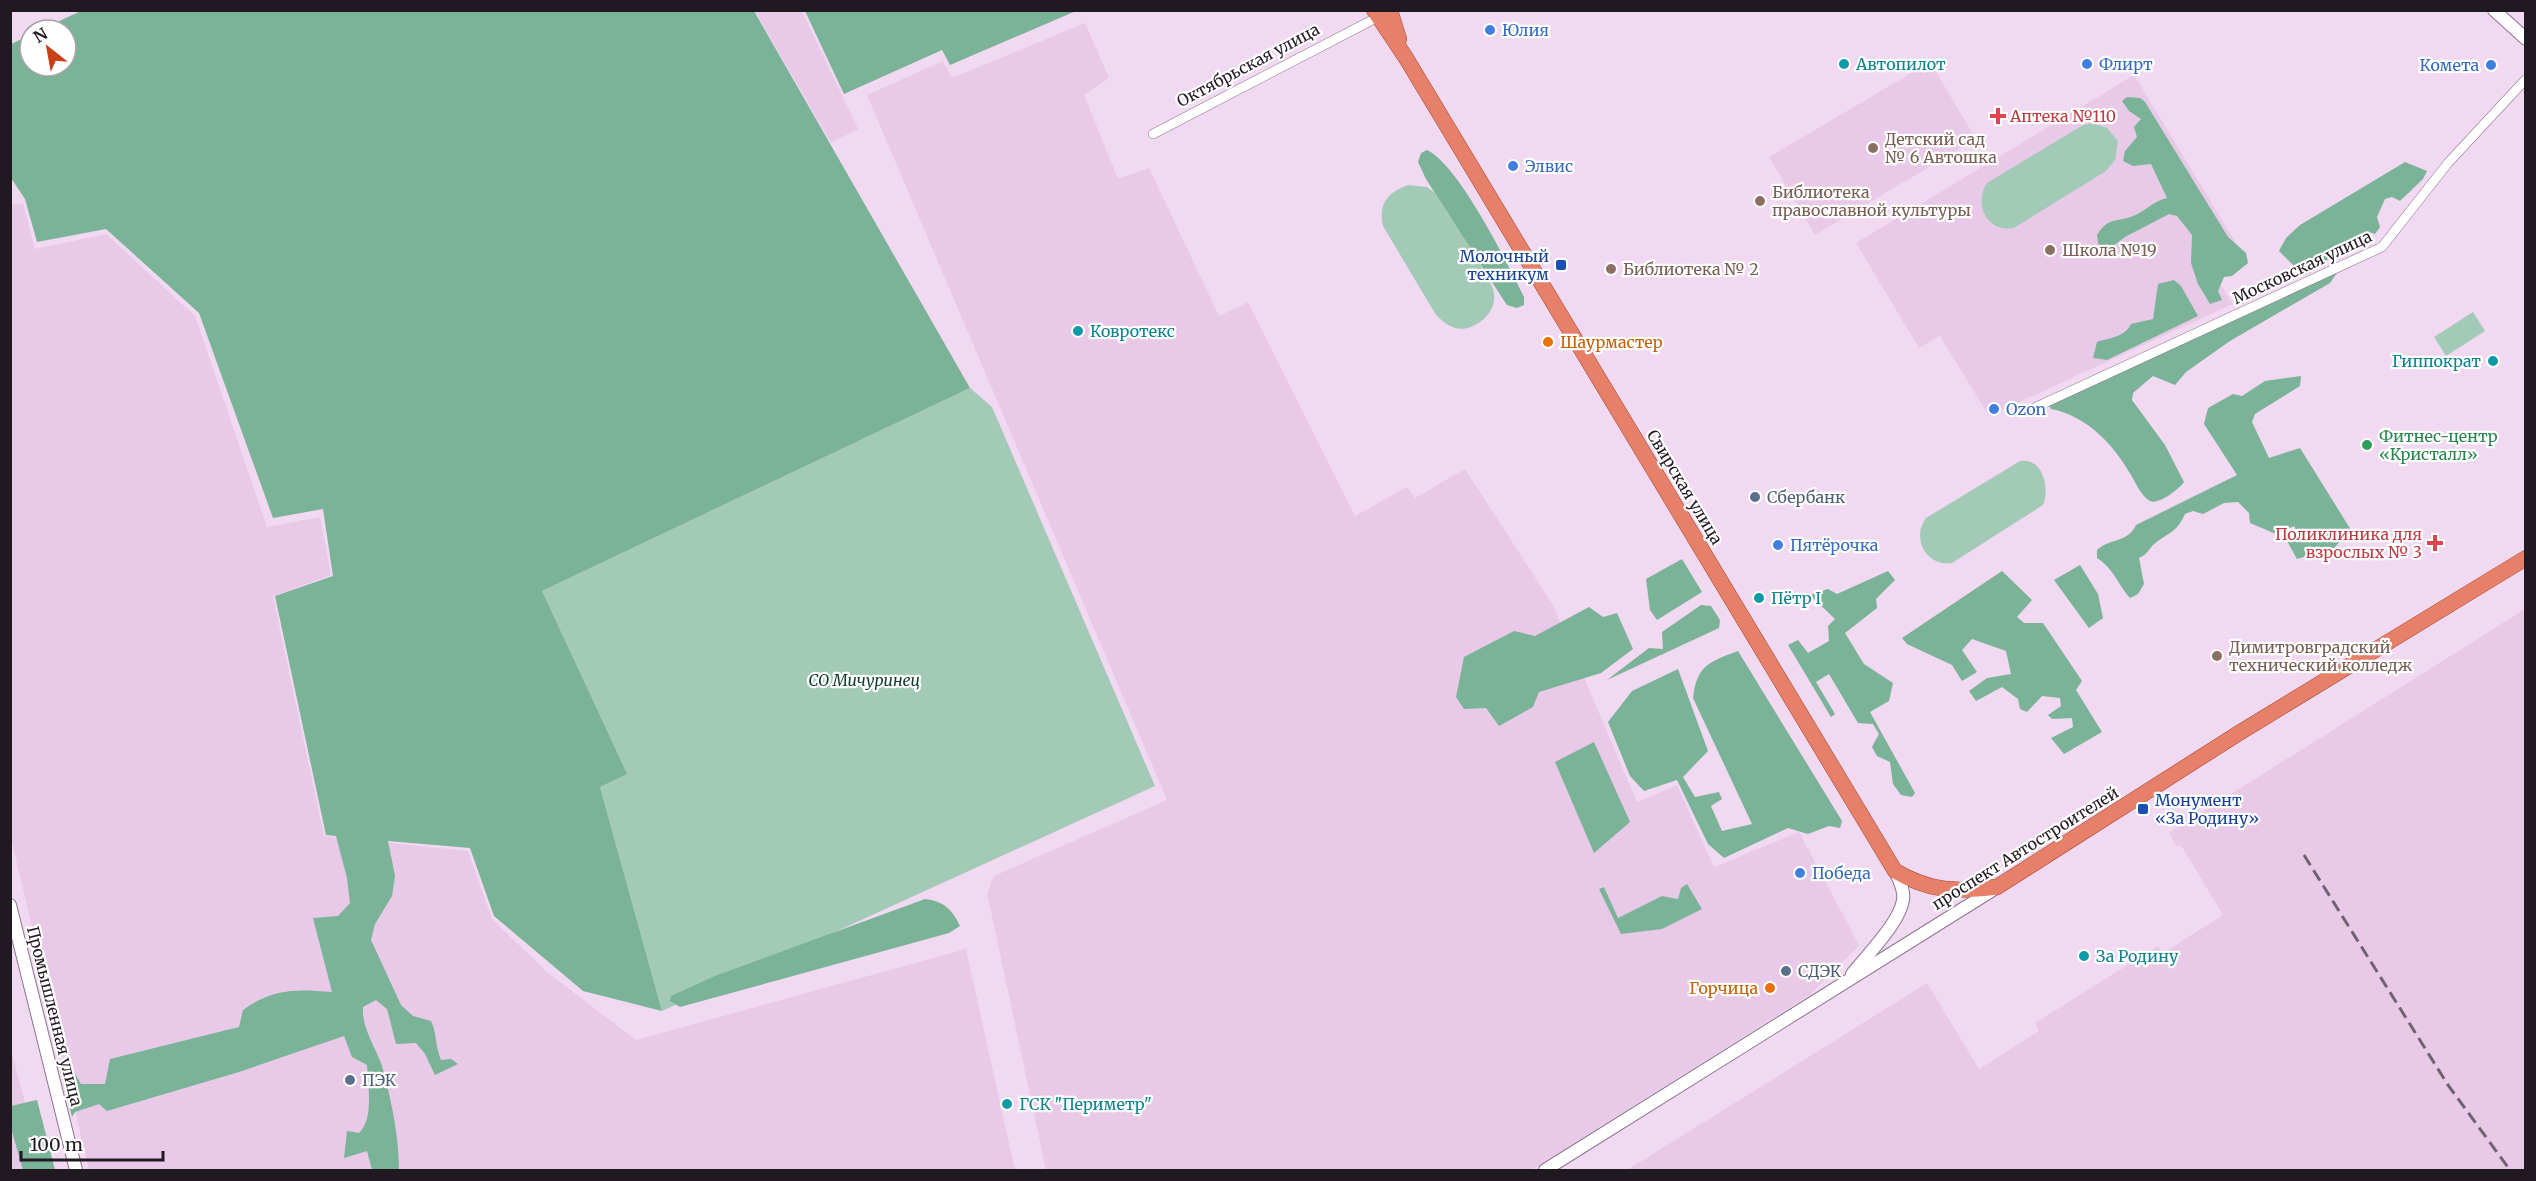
<svg xmlns="http://www.w3.org/2000/svg" width="2536" height="1181" font-family="Merriweather,serif">
	<style>
		.built { fill: #e8cae8 }
		.green { fill: #a3cab6 }
		.forest { fill: #7ab397 }
		.lines { fill: none; stroke-linecap: round; stroke-linejoin: round }
		.minor-casing { stroke: #8b758b; stroke-width: 10 }
		.secondary-casing { stroke: #8b758b; stroke-width: 14 }
		.trunk-casing { stroke: #9e4836; stroke-width: 16 }
		.minor { stroke: #fff; stroke-width: 9 }
		.secondary { stroke: #fff; stroke-width: 12 }
		.trunk { stroke: #e78068; stroke-width: 15 }
		.rail { stroke: #706270; stroke-width: 3; stroke-dasharray: 12 6; stroke-linecap: butt }
		.shop-dot { fill: #3f7fe0; stroke: #fff; stroke-width: 2 }
		.culture-dot { fill: #0f9aa8; stroke: #fff; stroke-width: 2 }
		.health-dot { fill: #e0444e; stroke: #fff; stroke-width: 2 }
		.education-dot { fill: #8d6e63; stroke: #fff; stroke-width: 2 }
		.transit-dot { fill: #1a4fb4; stroke: #fff; stroke-width: 2 }
		.food-dot { fill: #e8710a; stroke: #fff; stroke-width: 2 }
		.leisure-dot { fill: #2e9e5b; stroke: #fff; stroke-width: 2 }
		.service-dot { fill: #5c6f8a; stroke: #fff; stroke-width: 2 }
		.labels { text-anchor: middle; stroke-width: 4.5; stroke-linejoin: round; paint-order: stroke }
		.shop-label { font-size: 16px; fill: #366cbe; stroke: #fff; text-anchor: start }
		.culture-label { font-size: 16px; fill: #0d838f; stroke: #fff; text-anchor: start }
		.street-label { font-size: 16px; fill: #211921; stroke: #fff }
		.health-label { font-size: 16px; fill: #be3a42; stroke: #fff; text-anchor: start }
		.education-label { font-size: 16px; fill: #785e54; stroke: #fff; text-anchor: start }
		.transit-label { font-size: 16px; fill: #164399; stroke: #fff; text-anchor: end }
		.food-label { font-size: 16px; fill: #c56008; stroke: #fff; text-anchor: start }
		.leisure-label { font-size: 16px; fill: #27864d; stroke: #fff; text-anchor: start }
		.service-label { font-size: 16px; fill: #4e5e75; stroke: #fff; text-anchor: start }
		.park-label { font-size: 16px; font-style: italic; fill: #0d3d2a; stroke: #fff }
	</style>
	<rect width="100%" height="100%" fill="#f1d9f1"/>
	<g class="built">
		<polygon points="755,11 802,11 858,129 831,143"/>
		<polygon points="1085,23 1109,78 1084,95 1118,179 1149,168 1219,316 1248,302 1355,516 1407,487 1415,498 1465,469 1553,605 1637,802 1677,785 1714,867 1799,832 1859,945 1811,994 1531,1170 1046,1170 987,893 994,876 1167,800 867,95 943,61 952,78"/>
		<polygon points="1930,62 1976,139 1815,235 1769,157"/>
		<polygon points="2134,75 2244,256 2214,274 2233,304 1989,416 1940,336 1919,348 1856,243"/>
		<polygon points="23,203 35,249 106,234 195,316 267,527 320,517 331,575 273,596 324,836 468,851 492,919 547,972 636,1040 966,949 1015,1170 89,1170 11,838 10,205"/>
		<polygon points="2525,609 2525,1170 1627,1170 1927,983 1979,1069 2039,1031 2035,1023 2158,946 2163,953 2223,915 2181,845 2177,847 2169,833"/>
		<polygon points="10,1046 25,1102 37,1100 55,1170 11,1170"/>
	</g>
	<g class="green">
		<path d="M 2094,123 L 2107,128 L 2118,141 L 2115,160 L 2106,171 L 2014,228 C 1987,233 1973,204 1987,183 L 2083,125 Z"/>
		<path d="M 1408,185 L 1427,187 L 1435,193 C 1446,212 1491,276 1494,293 C 1496,309 1486,320 1473,326 C 1458,333 1447,326 1436,315 L 1383,226 C 1378,204 1388,192 1408,185 Z"/>
		<polygon points="2473,312 2485,331 2446,356 2434,337"/>
		<polygon points="970,388 992,407 1155,786 662,1011 600,787 626,774 542,591"/>
		<path d="M 2020,461 C 2043,457 2050,489 2043,505 L 1952,563 C 1926,567 1911,538 1926,518 Z"/>
	</g>
	<g class="forest">
		<path d="M 83,10 L 754,11 L 970,388 L 542,591 L 627,774 L 600,787 L 662,1011 L 583,991 L 494,916 L 470,848 L 388,841 L 395,876 L 392,896 L 375,924 L 371,940 L 401,1005 L 413,1016 L 431,1021 C 437,1034 435,1046 441,1060 L 451,1059 L 458,1064 L 435,1075 L 425,1054 L 416,1043 L 396,1044 L 387,1009 L 376,1000 L 363,1007 C 361,1030 379,1051 384,1073 C 392,1104 399,1138 399,1170 L 372,1170 L 367,1151 L 344,1158 L 347,1131 L 359,1133 C 374,1119 368,1085 367,1065 L 352,1057 L 344,1036 L 239,1072 L 107,1111 L 99,1104 L 75,1112 L 72,1117 L 59,1065 L 70,1065 L 81,1084 L 105,1084 L 110,1059 L 239,1027 L 243,1010 C 273,988 297,989 332,992 L 313,918 L 338,916 L 350,903 L 347,878 L 336,836 L 326,835 L 275,596 L 333,576 L 323,509 L 273,518 L 199,313 L 106,229 L 37,242 L 25,199 L 11,178 L 11,44 L 30,35 L 30,66 L 66,66 L 66,30 L 40,30 Z"/>
		<polygon points="1076,11 950,65 942,50 844,94 805,11"/>
		<path d="M 2127,97 L 2140,98 L 2145,102 L 2228,237 L 2246,253 L 2248,263 L 2232,276 L 2224,277 L 2218,291 L 2222,300 L 2210,304 L 2198,284 L 2191,263 L 2192,235 L 2177,216 L 2169,214 L 2125,237 L 2105,252 L 2099,249 L 2097,235 C 2109,216 2116,223 2133,216 C 2146,211 2153,201 2167,198 L 2151,164 L 2133,166 L 2123,161 L 2125,151 L 2137,137 L 2134,127 L 2141,119 L 2129,111 L 2122,101 Z"/>
		<path d="M 1427,150 C 1459,165 1507,263 1524,297 L 1524,305 L 1517,308 L 1507,305 L 1501,296 L 1426,179 L 1418,162 L 1421,153 Z"/>
		<path d="M 2405,162 L 2427,171 L 2423,179 L 2400,201 L 2392,197 L 2385,199 L 2377,217 L 2380,227 L 2375,234 C 2351,224 2327,270 2303,275 L 2279,251 L 2286,238 L 2300,225 Z"/>
		<path d="M 2337,273 L 2330,283 L 2230,341 L 2186,372 L 2175,385 L 2153,376 L 2133,393 L 2132,400 L 2165,445 L 2184,482 C 2179,489 2159,505 2150,501 C 2141,496 2136,483 2131,475 C 2113,444 2087,416 2051,409 L 2049,405 L 2059,400 Z"/>
		<path d="M 2174,280 L 2181,286 L 2198,316 L 2107,360 L 2093,358 L 2097,342 C 2109,338 2125,337 2131,324 L 2153,319 L 2158,284 Z"/>
		<path d="M 2301,376 L 2300,386 L 2255,414 L 2252,422 L 2269,458 L 2300,448 L 2351,530 L 2334,548 L 2297,559 L 2287,541 L 2298,533 L 2294,526 L 2276,534 L 2250,523 L 2249,513 L 2238,502 L 2224,503 L 2203,514 L 2193,511 L 2185,514 C 2176,534 2168,532 2153,545 C 2148,551 2147,554 2139,558 L 2144,584 L 2138,594 L 2130,598 C 2117,583 2114,569 2097,558 L 2097,550 C 2110,538 2128,543 2136,525 L 2237,475 L 2204,424 L 2208,408 L 2233,394 L 2242,396 L 2265,381 Z"/>
		<polygon points="1682,559 1702,592 1657,620 1650,610 1646,579"/>
		<polygon points="2080,565 2098,594 2103,618 2089,628 2054,580"/>
		<polygon points="1888,571 1895,580 1876,599 1877,608 1845,633 1864,664 1893,683 1889,701 1870,712 1915,793 1912,797 1901,795 1893,784 1890,762 1877,756 1872,747 1879,734 1873,724 1858,723 1829,674 1816,682 1835,714 1831,717 1788,645 1798,640 1808,653 1829,641 1828,626 1835,619 1810,595 1828,589 1837,594"/>
		<polygon points="2002,571 2032,600 2017,617 2024,623 2043,623 2082,681 2076,690 2102,732 2064,754 2051,738 2073,727 2072,718 2052,719 2048,715 2061,706 2060,698 2042,696 2027,712 2020,709 2018,699 2002,687 1976,701 1969,691 1987,678 2011,674 2006,651 1972,639 1962,650 1977,672 1962,681 1952,665 1907,644 1902,638"/>
		<polygon points="1701,605 1711,606 1720,620 1719,628 1607,680 1649,648 1663,649 1662,632"/>
		<polygon points="1589,607 1603,617 1617,613 1633,649 1601,673 1539,692 1533,707 1499,726 1486,708 1464,709 1456,697 1464,657 1514,631 1535,636"/>
		<path d="M 1738,651 L 1842,821 L 1840,828 L 1829,826 L 1808,834 L 1788,828 L 1724,858 L 1708,844 L 1677,780 L 1644,791 L 1630,776 L 1608,722 L 1632,691 L 1678,669 L 1708,751 L 1683,777 L 1695,797 L 1719,792 L 1722,799 L 1711,806 L 1722,831 L 1752,824 L 1693,698 C 1697,665 1709,662 1738,651 Z"/>
		<polygon points="1594,742 1630,822 1594,853 1555,762"/>
		<polygon points="1687,884 1702,909 1662,929 1621,934 1599,889 1604,887 1618,918 1662,896 1678,899 1681,888"/>
		<path d="M 925,899 C 943,901 952,909 960,926 L 949,933 L 680,1007 L 670,1001 L 671,996 L 715,976 Z"/>
		<polygon points="37,1100 55,1170 23,1170 11,1128 11,1106"/>
	</g>
	<g class="lines">
		<g class="minor-casing">
			<g id="minor">
				<polyline points="1153,134 1378,17"/>
				<polyline points="2034,408 2382,247 2448,163 2526,79"/>
			</g>
		</g>
		<g class="secondary-casing">
			<g id="secondary">
				<polyline points="2494,10 2526,39"/>
				<polyline points="10,905 76,1170"/>
				<path d="M 1852,974 C 1866,956 1907,916 1903,893 C 1902,885 1898,877 1895,871"/>
				<polyline points="1545,1170 1996,888"/>
			</g>
		</g>
		<g class="trunk-casing">
			<g id="trunk">
				<path d="M 1374,10 L 1406,58 L 1895,871 C 1931,892 1956,892 1997,887 L 2239,733 L 2526,558"/>
				<polyline points="1390,10 1399,39"/>
			</g>
		</g>
		<use href="#minor" class="minor"/>
		<use href="#secondary" class="secondary"/>
		<use href="#trunk" class="trunk"/>
		<polyline class="rail" points="2304,855 2448,1085 2510,1170"/>
	</g>
	<g class="shop-dot">
		<circle cx="1490" cy="30" r="6"/>
		<circle cx="2087" cy="64" r="6"/>
		<circle cx="2491" cy="65" r="6"/>
		<circle cx="1513" cy="166" r="6"/>
		<circle cx="1994" cy="409" r="6"/>
		<circle cx="1778" cy="545" r="6"/>
		<circle cx="1800" cy="873" r="6"/>
	</g>
	<g class="culture-dot">
		<circle cx="1844" cy="64" r="6"/>
		<circle cx="1078" cy="331" r="6"/>
		<circle cx="2493" cy="361" r="6"/>
		<circle cx="1759" cy="598" r="6"/>
		<circle cx="2084" cy="956" r="6"/>
		<circle cx="1007" cy="1104" r="6"/>
	</g>
	<g class="health-dot">
		<path d="M1995 107h6v6h6v6h-6v6h-6v-6h-6v-6h6z"/>
		<path d="M2432 534h6v6h6v6h-6v6h-6v-6h-6v-6h6z"/>
	</g>
	<g class="education-dot">
		<circle cx="1873" cy="148" r="6"/>
		<circle cx="1760" cy="201" r="6"/>
		<circle cx="2050" cy="250" r="6"/>
		<circle cx="1611" cy="269" r="6"/>
		<circle cx="2217" cy="656" r="6"/>
	</g>
	<g class="transit-dot">
		<rect x="1555" y="259" width="12" height="12" rx="3"/>
		<rect x="2137" y="803" width="12" height="12" rx="3"/>
	</g>
	<g class="food-dot">
		<circle cx="1548" cy="342" r="6"/>
		<circle cx="1770" cy="988" r="6"/>
	</g>
	<circle class="leisure-dot" cx="2367" cy="445" r="6"/>
	<g class="service-dot">
		<circle cx="1755" cy="497" r="6"/>
		<circle cx="1786" cy="971" r="6"/>
		<circle cx="350" cy="1080" r="6"/>
	</g>
	<g class="labels">
		<g class="shop-label">
			<text x="1502" y="36">Юлия</text>
			<text x="2099" y="70">Флирт</text>
			<text x="2479" y="71" text-anchor="end">Комета</text>
			<text x="1525" y="172">Элвис</text>
			<text x="2006" y="415">Ozon</text>
			<text x="1790" y="551">Пятёрочка</text>
			<text x="1812" y="879">Победа</text>
		</g>
		<g class="culture-label">
			<text x="1856" y="70">Автопилот</text>
			<text x="1090" y="337">Ковротекс</text>
			<text x="2481" y="367" text-anchor="end">Гиппократ</text>
			<text x="1771" y="604">Пётр I</text>
			<text x="2096" y="962">За Родину</text>
			<text x="1019" y="1110">ГСК "Периметр"</text>
		</g>
		<g class="street-label">
			<text transform="translate(1248 65) rotate(-28)" y="6">Октябрьская улица</text>
			<text transform="translate(2302 267) rotate(-25)" y="6">Московская улица</text>
			<text transform="translate(1685 487) rotate(59)" y="6">Свирская улица</text>
			<text transform="translate(2025 848) rotate(-32)" y="6">проспект Автостроителей</text>
			<text transform="translate(55 1016) rotate(76)" y="6">Промышленная улица</text>
		</g>
		<g class="health-label">
			<text x="2010" y="122">Аптека №110</text>
			<text x="2422" y="540" text-anchor="end">Поликлиника для<tspan x="2422" dy="18">взрослых № 3</tspan></text>
		</g>
		<g class="education-label">
			<text x="1885" y="145">Детский сад<tspan x="1885" dy="18">№ 6 Автошка</tspan></text>
			<text x="1772" y="198">Библиотека<tspan x="1772" dy="18">православной культуры</tspan></text>
			<text x="2062" y="256">Школа №19</text>
			<text x="1623" y="275">Библиотека № 2</text>
			<text x="2229" y="653">Димитровградский<tspan x="2229" dy="18">технический колледж</tspan></text>
		</g>
		<g class="transit-label">
			<text x="1549" y="262">Молочный<tspan x="1549" dy="18">техникум</tspan></text>
			<text x="2155" y="806" text-anchor="start">Монумент<tspan x="2155" dy="18">«За Родину»</tspan></text>
		</g>
		<g class="food-label">
			<text x="1560" y="348">Шаурмастер</text>
			<text x="1758" y="994" text-anchor="end">Горчица</text>
		</g>
		<g class="leisure-label">
			<text x="2379" y="442">Фитнес-центр<tspan x="2379" dy="18">«Кристалл»</tspan></text>
		</g>
		<g class="service-label">
			<text x="1767" y="503">Сбербанк</text>
			<text x="1798" y="977">СДЭК</text>
			<text x="362" y="1086">ПЭК</text>
		</g>
		<g class="park-label">
			<text x="864" y="686">СО Мичуринец</text>
		</g>
	</g>
	<rect width="2536" height="1181" fill="none" stroke="#211921" stroke-width="24"/>
	<g transform="translate(48 48) rotate(329)"><circle r="28" fill="#ffffff" stroke="#a6a3a6" stroke-width="1.5"/>
	<path d="M0-4.5L10 22L0 15L-10 22Z" fill="#c94018"/>
	<text y="-9" font-size="16" font-weight="bold" text-anchor="middle" fill="#211921">N</text>
	</g>
	<path d="M21 1151v9h142v-9" fill="none" stroke="#211921" stroke-width="3"/>
	<text x="30" y="1151" font-size="18" fill="#211921" stroke="#ffffff" stroke-width="4.5" paint-order="stroke">100 m</text>
</svg>
